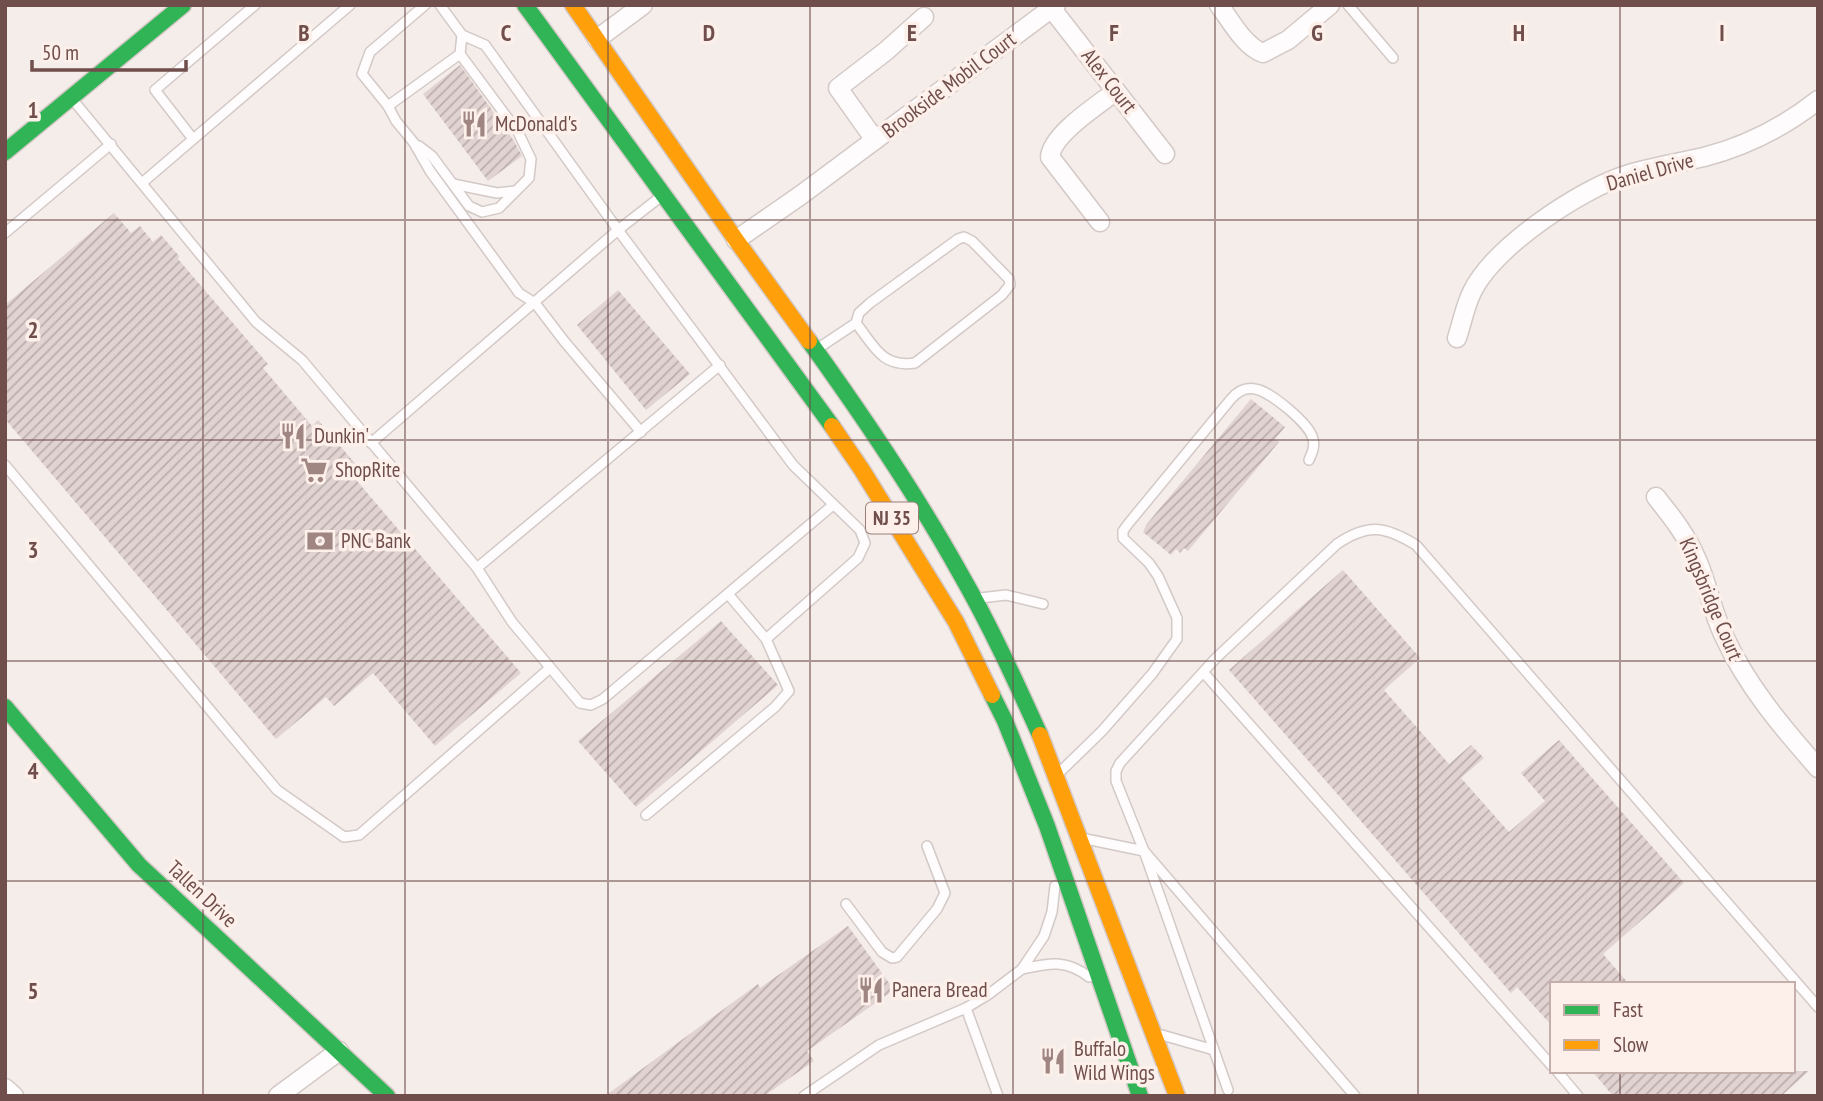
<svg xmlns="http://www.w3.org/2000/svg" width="1823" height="1101" font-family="'PT Sans Narrow',sans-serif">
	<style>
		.building { fill: url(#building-hatch) }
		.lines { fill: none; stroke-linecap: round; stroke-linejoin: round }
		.lane-casing { stroke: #d3c9c6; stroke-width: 12 }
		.street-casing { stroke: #d3c9c6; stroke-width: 21 }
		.fast-casing { stroke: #d4c8c6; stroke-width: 19 }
		.slow-casing { stroke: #d4c8c6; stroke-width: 19 }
		.lane { stroke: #fefcfc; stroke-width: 9 }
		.street { stroke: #fefcfc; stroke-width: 18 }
		.fast { stroke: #30b455; stroke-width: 16 }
		.slow { stroke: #ff9f0a; stroke-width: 16 }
		.grid { fill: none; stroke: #704e4c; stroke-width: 2; stroke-opacity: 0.55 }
		.labels { text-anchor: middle; stroke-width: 7; stroke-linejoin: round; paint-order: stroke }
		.shield { fill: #fdf0ea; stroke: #9a7f7b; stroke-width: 2 }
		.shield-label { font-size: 19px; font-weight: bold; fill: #704e4c }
		.street-label { font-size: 21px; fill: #704e4c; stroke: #fdf0ea }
		.poi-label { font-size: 21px; fill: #704e4c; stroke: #fdf0ea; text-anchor: start }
		.grid-label { font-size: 23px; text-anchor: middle; font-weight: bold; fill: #704e4c; stroke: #fdf0ea; stroke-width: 7; stroke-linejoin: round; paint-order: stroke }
	</style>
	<defs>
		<pattern id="building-hatch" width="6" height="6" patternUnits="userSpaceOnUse" patternTransform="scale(1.75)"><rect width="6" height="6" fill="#e1d3d1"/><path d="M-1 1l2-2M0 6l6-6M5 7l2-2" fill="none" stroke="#bbadac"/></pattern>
	</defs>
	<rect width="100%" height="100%" fill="#f5ede9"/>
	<g class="building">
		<polygon points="460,65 514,141 522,156 488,181 423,94"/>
		<polygon points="114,213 131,233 140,226 153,242 161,235 179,256 178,259 268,364 263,368 312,426 318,420 359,468 351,474 521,673 435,746 373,673 334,706 326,697 276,739 5,419 5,305"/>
		<polygon points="618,290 690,374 646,410 577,325"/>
		<polygon points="1251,399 1285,427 1275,439 1279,442 1188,551 1184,548 1180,553 1176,549 1171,555 1143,532 1146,525"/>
		<polygon points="1343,570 1420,658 1384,690 1449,764 1471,745 1484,758 1461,778 1509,832 1545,801 1521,773 1559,740 1684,883 1603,954 1629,984 1552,984 1552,1026 1517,987 1511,993 1229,670"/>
		<polygon points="721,621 778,685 636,807 578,741"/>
		<polygon points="848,926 894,990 807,1051 814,1061 764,1096 605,1096 758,984 760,988"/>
		<polygon points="1592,1071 1809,1071 1781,1096 1613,1096"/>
	</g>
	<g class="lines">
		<g class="lane-casing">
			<g id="lane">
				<polyline points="425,5 370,52 362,74 388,106 396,121 414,143 430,171 519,293 535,303 564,341 641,432"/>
				<polyline points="440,5 462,35 485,45 618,230 793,465 860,530 865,543 858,558 766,639"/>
				<polyline points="1348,5 1393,58"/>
				<polyline points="73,100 256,322 302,360 477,568 512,622 580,703 591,705 603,699 833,505"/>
				<polyline points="388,106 460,54"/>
				<polyline points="193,139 155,90 255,5"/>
				<polyline points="419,146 432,156 469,206 482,212 499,208 529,178 531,159 518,132 460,54 462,35"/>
				<polyline points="142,183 350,5"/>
				<polyline points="453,184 497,193 515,191"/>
				<polyline points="5,233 111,144"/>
				<path d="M 820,347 L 856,323 L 859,313 L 870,303 L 958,239 L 964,237 L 972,241 L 1009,279 L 1010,285 L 1002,295 L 915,363 C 882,368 874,346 856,323"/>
				<polyline points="371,443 618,230 659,198"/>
				<polyline points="5,465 277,790 344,837 359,835 550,668"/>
				<polyline points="477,568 720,365"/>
				<polyline points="980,598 1006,595 1043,604"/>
				<polyline points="1204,673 1552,1066"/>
				<path d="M 1060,772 L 1102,731 L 1152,674 L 1177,639 L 1177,618 L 1158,576 L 1149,563 L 1123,538 L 1123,531 L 1128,524 L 1231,399 C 1237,392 1245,387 1255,389 C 1270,391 1310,424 1313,439 C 1315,447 1312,453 1309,460"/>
				<polyline points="646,815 775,707 789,691 766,639 728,594"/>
				<polyline points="1086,839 1144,851 1355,1096"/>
				<polyline points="846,904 882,952 892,958 897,957 937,909 945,893 927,846"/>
				<path d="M 1022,969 C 1049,963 1066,959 1089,977"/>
				<polyline points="966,1008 998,1096"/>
				<polyline points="1162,1035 1214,1050"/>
				<polyline points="1557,1071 1578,1096"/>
				<path d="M 1228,1090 L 1144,851 L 1116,781 L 1116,771 L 1120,763 L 1215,659 L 1337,544 C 1368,523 1385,526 1416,545 L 1818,1007"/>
				<polyline points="804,1096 879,1045 966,1008 989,994 1022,969 1044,936 1052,912 1055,886"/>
			</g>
		</g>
		<g class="street-casing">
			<g id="street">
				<path d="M 1219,5 C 1231,21 1244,46 1263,53 L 1288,40 L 1330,5"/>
				<polyline points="1052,9 1165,154"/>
				<polyline points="597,39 643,5"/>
				<polyline points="875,140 838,88 886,51 924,17"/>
				<path d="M 1100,222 L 1050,157 C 1052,134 1098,105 1116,91"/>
				<polyline points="736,240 801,195 1056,5"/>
				<path d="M 1457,338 C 1462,323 1465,306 1472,292 C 1494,247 1579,190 1626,175 C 1652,167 1678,163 1704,157 C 1746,146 1784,127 1818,100"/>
				<path d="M 1656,497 C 1672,517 1687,536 1697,560 C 1708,584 1712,612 1724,636 C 1747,686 1782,727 1818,768"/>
				<polyline points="5,1088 14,1096"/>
				<polyline points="278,1096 339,1051"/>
			</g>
		</g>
		<g class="fast-casing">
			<g id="fast">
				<polyline points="525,5 832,426"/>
				<polyline points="5,152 183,5"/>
				<path d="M 809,341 C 863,416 915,492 960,573 C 990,625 1015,680 1040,735"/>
				<polyline points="992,695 1005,721 1047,826 1140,1096"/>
				<polyline points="5,707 139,865 387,1096"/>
			</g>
		</g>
		<g class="slow-casing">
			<g id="slow">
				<polyline points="573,5 736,240 809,341"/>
				<polyline points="832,426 862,470 956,622 992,695"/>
				<polyline points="1040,735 1177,1096"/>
			</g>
		</g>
		<use href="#lane" class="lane"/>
		<use href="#street" class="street"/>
		<use href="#fast" class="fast"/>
		<use href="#slow" class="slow"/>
	</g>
	<path class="grid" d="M 203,5 L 203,1096M 405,5 L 405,1096M 608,5 L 608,1096M 810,5 L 810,1096M 1013,5 L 1013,1096M 1215,5 L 1215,1096M 1418,5 L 1418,1096M 1620,5 L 1620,984M 5,220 L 1818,220M 5,440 L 1818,440M 5,661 L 1818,661M 5,881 L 1818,881M 1620,1071 L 1620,1096"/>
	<defs>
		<g id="restaurant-bare" transform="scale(2.1)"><path d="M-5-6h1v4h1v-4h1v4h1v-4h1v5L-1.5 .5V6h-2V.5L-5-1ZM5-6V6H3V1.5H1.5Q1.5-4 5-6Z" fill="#9f8683" stroke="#fdf0ea" stroke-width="2.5" paint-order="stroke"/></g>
		<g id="supermarket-bare" transform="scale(2.1)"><path d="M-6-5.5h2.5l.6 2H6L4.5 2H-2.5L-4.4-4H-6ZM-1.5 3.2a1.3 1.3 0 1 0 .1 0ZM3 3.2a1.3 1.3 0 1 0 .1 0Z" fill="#9f8683" stroke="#fdf0ea" stroke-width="2.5" paint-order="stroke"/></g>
		<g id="bank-bare" transform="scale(2.1)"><path d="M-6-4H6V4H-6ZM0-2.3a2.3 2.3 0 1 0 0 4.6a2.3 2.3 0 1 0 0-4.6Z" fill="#9f8683" stroke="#fdf0ea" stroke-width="2.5" paint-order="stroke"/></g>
	</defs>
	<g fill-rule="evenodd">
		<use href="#restaurant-bare" x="474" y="124"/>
		<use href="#restaurant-bare" x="293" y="436"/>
		<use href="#supermarket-bare" x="314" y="470"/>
		<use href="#bank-bare" x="320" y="541"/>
		<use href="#restaurant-bare" x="871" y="990"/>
		<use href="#restaurant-bare" x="1053" y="1061"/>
	</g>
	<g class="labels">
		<rect class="shield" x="866" y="502.5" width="52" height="31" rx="5"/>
		<g class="shield-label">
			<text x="892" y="525">NJ 35</text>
		</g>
		<g class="street-label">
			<text transform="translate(1109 81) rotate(52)" y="7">Alex Court</text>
			<text transform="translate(949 85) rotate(-37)" y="7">Brookside Mobil Court</text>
			<text transform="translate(1650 172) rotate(-16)" y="7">Daniel Drive</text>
			<text transform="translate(1711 599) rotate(67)" y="7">Kingsbridge Court</text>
			<text transform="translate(202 894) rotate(43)" y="7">Tallen Drive</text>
		</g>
		<g class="poi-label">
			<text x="495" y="131">McDonald's</text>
			<text x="314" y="443">Dunkin'</text>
			<text x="335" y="477">ShopRite</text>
			<text x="341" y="548">PNC Bank</text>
			<text x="892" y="997">Panera Bread</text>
			<text x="1074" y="1056">Buffalo<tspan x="1074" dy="24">Wild Wings</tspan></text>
		</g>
	</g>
	<g class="grid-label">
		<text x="304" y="41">B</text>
		<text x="506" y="41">C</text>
		<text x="709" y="41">D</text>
		<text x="912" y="41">E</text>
		<text x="1114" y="41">F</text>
		<text x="1317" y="41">G</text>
		<text x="1519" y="41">H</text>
		<text x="1722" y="41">I</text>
		<text x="33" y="118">1</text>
		<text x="33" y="338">2</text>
		<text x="33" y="558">3</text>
		<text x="33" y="779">4</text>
		<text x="33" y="999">5</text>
	</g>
	<rect width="1823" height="1101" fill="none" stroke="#704e4c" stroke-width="14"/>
	<rect x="1550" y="982" width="245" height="91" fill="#fdf0ea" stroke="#c5afab" stroke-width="2"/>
	<rect x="1564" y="1005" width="35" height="10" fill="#30b455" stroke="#c5afab" stroke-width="2"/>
	<text x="1613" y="1017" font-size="21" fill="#704e4c">Fast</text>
	<rect x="1564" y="1040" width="35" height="10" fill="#ff9f0a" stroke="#c5afab" stroke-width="2"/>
	<text x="1613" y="1052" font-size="21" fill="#704e4c">Slow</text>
	<path d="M32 60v10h154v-10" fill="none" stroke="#704e4c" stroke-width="3.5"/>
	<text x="42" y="60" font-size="21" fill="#704e4c" stroke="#fdf0ea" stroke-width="5" paint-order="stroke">50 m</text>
</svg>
